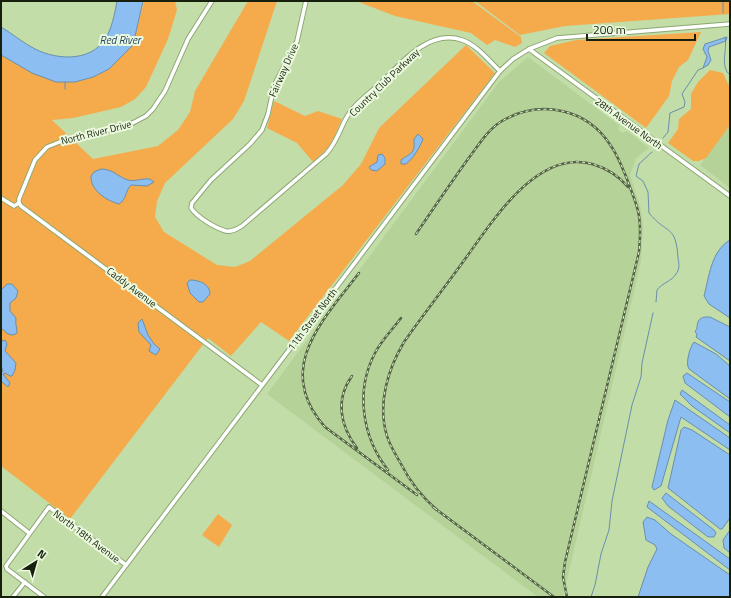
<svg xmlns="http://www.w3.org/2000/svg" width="731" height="598" font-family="'Titillium Web',sans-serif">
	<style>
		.built { fill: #b5d298 }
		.green { fill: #f5ab4b }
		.water { fill: #8cbef2; stroke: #698fad }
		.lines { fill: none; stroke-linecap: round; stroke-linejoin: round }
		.stream { stroke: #698fad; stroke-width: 1 }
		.minor-casing { stroke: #8da774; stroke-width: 5.5 }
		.minor { stroke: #fff; stroke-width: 3.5 }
		.rail-casing { stroke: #536343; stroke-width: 2.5 }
		.rail { stroke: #ebf9de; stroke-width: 1; stroke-dasharray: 3; stroke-linecap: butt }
		.labels { text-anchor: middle; stroke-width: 4; stroke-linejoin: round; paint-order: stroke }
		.street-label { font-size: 10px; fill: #16200c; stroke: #ebf9de }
		.water-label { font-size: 11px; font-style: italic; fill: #1d4063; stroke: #ebf9de }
	</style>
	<rect width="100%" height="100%" fill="#c2dda8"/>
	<g class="built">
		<polygon points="528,57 620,126 618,129 622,133 627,131 649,148 636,158 630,175 641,209 643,225 641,261 563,597 538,597 267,394 499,82"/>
		<polygon points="730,125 730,188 700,165"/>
	</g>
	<g class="green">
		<polygon points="144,1 175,1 177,10 168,39 146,87 135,99 121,107 73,118 52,120 93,159 158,146 178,130 190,112 195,91 248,1 277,1 244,101 233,119 165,183 157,201 155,217 164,232 217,265 235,267 250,261 343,185 361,164 379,128 466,45 495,73 289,341 261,322 231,356 208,338 70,519 1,466 1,55 32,73 56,82 75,82 93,77 109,69 133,45"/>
		<polygon points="356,1 472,1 521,37 522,43 515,47 495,40 487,45 471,33 395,16"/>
		<polygon points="475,1 730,1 730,14 565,26 520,35"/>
		<polygon points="701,32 688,60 679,67 672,81 669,96 646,128 544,53 550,46 576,40"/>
		<polygon points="710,70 723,73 730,88 730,125 706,158 699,161 693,161 668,143 678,129 679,119 691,109 691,94 698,82"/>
		<polygon points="274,101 305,116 318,111 342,119 330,146 313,162 297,143 267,128"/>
		<polygon points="218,514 232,525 219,547 202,535"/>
	</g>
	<g class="water">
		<path d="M 117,1 L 143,1 L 133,45 L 109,69 L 93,77 L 75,82 L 56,82 L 32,73 L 1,55 L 1,27 C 13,34 23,43 35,49 C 59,61 95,62 108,34 C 113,23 115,12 117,1 Z"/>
		<polygon points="727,37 726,41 709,47 708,51 711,60 708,65 703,68 707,57 703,49 705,44"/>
		<path d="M 418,134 L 423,139 C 420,147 413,159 406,164 L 401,164 L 401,160 C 412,152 415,154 414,139 Z"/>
		<polygon points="382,154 385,158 385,164 377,171 371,170 369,167 377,162 378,155"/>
		<path d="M 101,169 C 113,169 118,177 128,180 C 135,182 143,178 150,179 L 154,182 L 147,186 L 131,185 C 125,191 127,199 119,204 C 107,201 90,190 91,176 L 94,172 Z"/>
		<path d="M 730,240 L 730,318 L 709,304 L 704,296 C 709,277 711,251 730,240 Z"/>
		<path d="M 190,280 C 199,280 210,284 210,294 L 203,302 L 199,302 L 190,293 L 187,283 Z"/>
		<path d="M 7,284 L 12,284 L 18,291 L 16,298 L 10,303 L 10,311 L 16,318 C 15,324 17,327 17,333 L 13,335 L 8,334 L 1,328 L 1,290 Z"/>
		<path d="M 705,317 L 710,317 L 730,327 L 730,361 L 696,337 L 697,335 L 695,331 L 697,329 C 697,323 698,318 705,317 Z"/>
		<polygon points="142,319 148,335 154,344 160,349 156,355 149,351 151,345 139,332 138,323"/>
		<polygon points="5,340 7,344 5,351 16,363 15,370 12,376 10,376 5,373 3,374 10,383 8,387 1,381 1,373 3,371 1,366 1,343 2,341"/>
		<path d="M 694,342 L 716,354 L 730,366 L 730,399 L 689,369 C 685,363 690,347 694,342 Z"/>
		<polygon points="687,373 730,402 730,417 685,383 683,376"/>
		<polygon points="682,390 730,425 730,433 692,406 680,394"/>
		<polygon points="675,400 730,438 730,450 681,417 661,486 654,490 652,487 668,420"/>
		<polygon points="684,427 692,430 730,455 730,518 722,529 720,529 668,488 681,430"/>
		<polygon points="666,493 714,530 716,533 714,537 708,537 668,506 662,498"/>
		<polygon points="649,501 730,559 730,570 647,507"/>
		<polygon points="647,517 655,520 671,534 730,575 730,597 638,597 648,567 657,549 655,545 646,540 643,522"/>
		<polygon points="730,530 730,553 724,548 723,540"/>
	</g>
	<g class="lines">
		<g class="stream">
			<polyline points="723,1 723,13"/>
			<path d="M 725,37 C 728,49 719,66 730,75"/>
			<polyline points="65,82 65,89"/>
			<polyline points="663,138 668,132 670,113 684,107 685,102 682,94 698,70 703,68"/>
			<path d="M 652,152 L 639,164 L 636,176 L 643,181 L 648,192 L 649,213 C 667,235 676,224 678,258 C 679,264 680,269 676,274 C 672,281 662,283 657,290 L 656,302"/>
			<polyline points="591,597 595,585 601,554 609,530 612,501 632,405 641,377 642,363 653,313"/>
		</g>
		<g class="minor-casing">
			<g id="minor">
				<path d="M 306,1 L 297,41 L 274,86 L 268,114 L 262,130 L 250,144 L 211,180 L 192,203 L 191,208 C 197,217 215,228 226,231 C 232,232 237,229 242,226 L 326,154 C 339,140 340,126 350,112 C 358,101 371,92 381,83 C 402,62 429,29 462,40 C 477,45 489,61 500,71"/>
				<polyline points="529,49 730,196"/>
				<polyline points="1,198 14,206 19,203"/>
				<polyline points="19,203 21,206 262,385"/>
				<polyline points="19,203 19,199 35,160 47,147 62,141 129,125 146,116 153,109 165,91 188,39 212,1"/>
				<polyline points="1,511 29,533"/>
				<polyline points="13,597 25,582"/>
				<polyline points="44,597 7,569 6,566 49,507 126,565"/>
				<polyline points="102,597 500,71 513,59 529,49 557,38 730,24"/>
			</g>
		</g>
		<use href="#minor" class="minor"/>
		<g class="rail-casing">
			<g id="rail">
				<path d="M 416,234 C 433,209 450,184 468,159 C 478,146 487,130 502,121 C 540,99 587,108 611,146 C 618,156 622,167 627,179 C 631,191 637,203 639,216 C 641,228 640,241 639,252 L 565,562 L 563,577 L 567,597"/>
				<path d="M 359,273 C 323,320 273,369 325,427 L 417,495"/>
				<path d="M 352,376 C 335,399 340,426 357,448"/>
				<path d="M 388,470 C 362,437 355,391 375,353 C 381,341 392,330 401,318"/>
				<polyline points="433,507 554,597"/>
				<path d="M 437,510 C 421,496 410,482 401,464 C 396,455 390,446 387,436 C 377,404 388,369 404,342 C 422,316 442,291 460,266 C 489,227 535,148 592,164 C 606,168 618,175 628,187"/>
			</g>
		</g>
		<use href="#rail" class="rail"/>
	</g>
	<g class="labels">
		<g class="street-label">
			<text transform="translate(283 70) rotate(-66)" y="4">Fairway Drive</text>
			<text transform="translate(384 82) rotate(-44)" y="4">Country Club Parkway</text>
			<text transform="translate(629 123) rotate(36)" y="4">28th Avenue North</text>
			<text transform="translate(96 132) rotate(-14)" y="4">North River Drive</text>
			<text transform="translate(132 287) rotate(37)" y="4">Caddy Avenue</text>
			<text transform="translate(312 319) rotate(-53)" y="4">11th Street North</text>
			<text transform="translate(87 536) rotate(37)" y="4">North 18th Avenue</text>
		</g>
		<g class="water-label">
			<text x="120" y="44">Red River</text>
		</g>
	</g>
	<rect width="731" height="598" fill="none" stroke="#16200c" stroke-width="4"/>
	<g transform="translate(36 562) rotate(37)" stroke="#ebf9de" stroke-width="3" paint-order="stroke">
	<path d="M0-3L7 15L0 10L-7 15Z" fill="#16200c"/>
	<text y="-6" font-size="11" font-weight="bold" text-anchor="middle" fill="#16200c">N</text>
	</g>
	<path d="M587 34v6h108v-6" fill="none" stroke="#16200c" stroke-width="2"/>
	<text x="593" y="34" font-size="12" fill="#16200c" stroke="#ebf9de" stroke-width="3" paint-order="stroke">200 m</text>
</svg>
